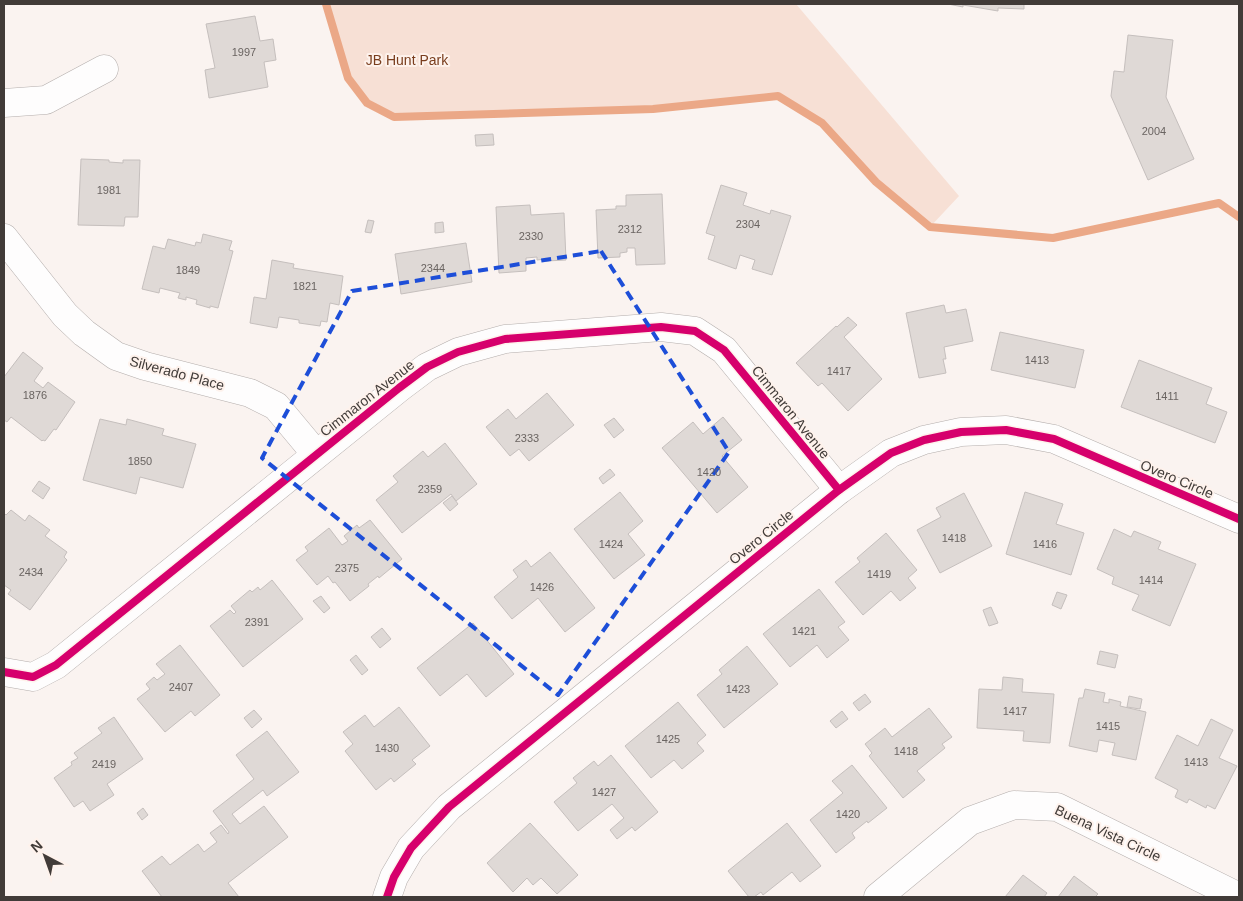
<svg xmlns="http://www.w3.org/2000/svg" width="1243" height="901" font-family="Arial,sans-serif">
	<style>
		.green { fill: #f7e0d5 }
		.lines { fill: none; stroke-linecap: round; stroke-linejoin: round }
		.stream { stroke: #eba887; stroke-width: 8 }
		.building { fill: #dfd9d6; stroke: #c5bfbd }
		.minor-casing { stroke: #b4aeac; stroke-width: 29 }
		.minor { stroke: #fefdfd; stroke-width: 28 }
		.cycleway-casing { stroke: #fef2ec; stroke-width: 11 }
		.cycleway { stroke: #d6006c; stroke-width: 8 }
		.marked { fill: none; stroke: #1d4ed8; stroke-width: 4; stroke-dasharray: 10 6; stroke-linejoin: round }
		.labels { text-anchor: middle; stroke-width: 4; stroke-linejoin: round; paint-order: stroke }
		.number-label { font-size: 11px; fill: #6a6461 }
		.park-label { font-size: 14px; fill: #793d1d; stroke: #fef2ec }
		.street-label { font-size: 14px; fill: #413b38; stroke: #fef2ec }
	</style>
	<rect width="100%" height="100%" fill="#faf3f0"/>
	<polygon class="green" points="326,4 796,4 959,196 930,227 876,182 822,123 777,96 653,109 394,117 367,103 348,78"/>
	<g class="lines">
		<polyline class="stream" points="326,4 348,78 367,103 394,117 653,109 778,96 822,123 876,182 930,227 1053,238 1219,203 1239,217"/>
	</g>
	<g class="building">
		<polygon points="948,4 1024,4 1024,9 998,8 998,11 963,5 963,7"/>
		<polygon points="255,16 260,41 273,39 276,60 264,62 268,87 209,98 205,70 215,68 206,24"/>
		<polygon points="1128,35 1173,40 1166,97 1194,159 1148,180 1111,96 1114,71 1124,72"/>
		<polygon points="493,134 494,145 476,146 475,135"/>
		<polygon points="81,159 109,160 109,162 123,163 123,160 140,160 138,217 125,217 124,226 78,225"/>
		<polygon points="721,185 747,193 743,205 770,214 771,210 791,216 772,275 752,269 755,260 740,255 736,269 708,259 715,236 706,233"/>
		<polygon points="662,194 665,264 636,265 635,248 627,248 627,252 620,253 620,257 598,258 596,210 616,209 616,206 626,206 626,195"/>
		<polygon points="530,205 531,215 564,213 566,260 546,261 546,259 537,260 537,257 526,258 526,271 499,273 496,207"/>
		<polygon points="368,220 374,221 371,233 365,232"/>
		<polygon points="443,222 444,232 435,233 435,223"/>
		<polygon points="203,234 232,241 229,250 233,251 218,308 210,306 210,308 196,304 197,300 186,297 186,300 178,298 180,293 160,288 159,293 142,289 153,246 165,249 168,239 195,246 196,242 201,243"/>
		<polygon points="466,243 472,282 401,294 395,254"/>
		<polygon points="272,260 294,264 293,268 343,276 339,305 330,303 327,322 321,321 320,326 299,323 299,320 279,317 277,328 250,323 254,297 266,299"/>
		<polygon points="944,305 946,313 966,309 973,341 944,347 946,359 943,359 946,373 919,378 906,313"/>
		<polygon points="848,317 857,325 844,337 882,379 848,411 822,383 818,386 796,363 836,326 837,327"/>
		<polygon points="1000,332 1084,350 1075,388 991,370"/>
		<polygon points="23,352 43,368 34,381 43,388 48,382 75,402 56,430 54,429 45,441 43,440 42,441 11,417 7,422 4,420 4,377"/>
		<polygon points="1139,360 1212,388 1206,404 1227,412 1215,443 1121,407"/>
		<polygon points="547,393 574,425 529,461 519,449 510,456 486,427 508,409 516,419"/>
		<polygon points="723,417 742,440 722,456 748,487 717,513 662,448 693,422 703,434"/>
		<polygon points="614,418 624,430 614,438 604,425"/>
		<polygon points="100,419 126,425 127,419 164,429 162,435 196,444 183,488 140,477 136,494 83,480"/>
		<polygon points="445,443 477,484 456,501 451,494 402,533 376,500 398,482 393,476 423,451 428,457"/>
		<polygon points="610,469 615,475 603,484 599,478"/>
		<polygon points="39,481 50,488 43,499 32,491"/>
		<polygon points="620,492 643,521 628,534 645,555 614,579 574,529"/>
		<polygon points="1025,492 1063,504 1056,524 1084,533 1071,575 1006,554"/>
		<polygon points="964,493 992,546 940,573 917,530 941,517 936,508"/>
		<polygon points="452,496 458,504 450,511 443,503"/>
		<polygon points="11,510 25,521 29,515 50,530 45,536 67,552 64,557 67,560 30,610 8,594 11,590 4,585 4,513 6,515"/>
		<polygon points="370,520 402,559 379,578 378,576 368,584 369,586 350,601 335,582 333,583 328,576 317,585 296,560 308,551 305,547 329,528 342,545 348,541 344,536 357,525 359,528"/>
		<polygon points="1114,529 1131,537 1134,531 1161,542 1158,549 1196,564 1170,626 1132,610 1139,595 1112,584 1114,577 1097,569"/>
		<polygon points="886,533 917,570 908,578 916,588 900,601 891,591 863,615 835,582 860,562 857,558"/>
		<polygon points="550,552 595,608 565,632 538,598 512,619 494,597 518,577 513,570 526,560 531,567"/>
		<polygon points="272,580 303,619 243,667 210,626 230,610 234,614 236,612 231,606 250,590 252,592 258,587 260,590"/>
		<polygon points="819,589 845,622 838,627 849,640 827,658 817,645 790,667 763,634"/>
		<polygon points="1057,592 1067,595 1061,609 1052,605"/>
		<polygon points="321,596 330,608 324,613 313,601"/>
		<polygon points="991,607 998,623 989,626 983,610"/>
		<polygon points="473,623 514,674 486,697 467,674 440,696 417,668"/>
		<polygon points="382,628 391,639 380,648 371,637"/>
		<polygon points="180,645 220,695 195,716 191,711 165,732 137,699 150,689 146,684 154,677 157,680 165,674 156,664"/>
		<polygon points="747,646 778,684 724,728 697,695 722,674 719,670"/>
		<polygon points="1100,651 1118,655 1115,668 1097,664"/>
		<polygon points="356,655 368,670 362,675 350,660"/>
		<polygon points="1003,677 1023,679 1022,692 1054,694 1050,743 1023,741 1024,731 977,728 979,689 1002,690"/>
		<polygon points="1085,689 1105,693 1103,702 1109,703 1109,699 1121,702 1120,706 1146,712 1136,760 1112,755 1115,743 1099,740 1097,752 1069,746 1079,698 1083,698"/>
		<polygon points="865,694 871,702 859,711 853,703"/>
		<polygon points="1129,696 1142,699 1140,709 1127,707"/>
		<polygon points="678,702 706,735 697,743 704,751 682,769 674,760 651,778 625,746"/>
		<polygon points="399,707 430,746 412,760 416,764 394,782 391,778 376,790 345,751 353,744 343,732 365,715 374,727"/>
		<polygon points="929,708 952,737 942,744 945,748 917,771 925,780 903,798 869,756 872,753 865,744 885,728 892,737"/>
		<polygon points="254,710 262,719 252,728 244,718"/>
		<polygon points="842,711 848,719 836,728 830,721"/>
		<polygon points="114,717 143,759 107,784 114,795 90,811 83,801 74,807 54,778 72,765 71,762 78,758 74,753 102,733 98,728"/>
		<polygon points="1211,719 1233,730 1219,758 1237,766 1215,809 1207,805 1206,808 1189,799 1187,803 1175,797 1178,790 1155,778 1177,735 1198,746"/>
		<polygon points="267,731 299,772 267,796 263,790 232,814 240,824 264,806 288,837 228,883 239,897 162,897 142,871 162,856 170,865 198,844 204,852 217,842 210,833 221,825 228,834 229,832 213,811 254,779 236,755"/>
		<polygon points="611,755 658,812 635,831 632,827 617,839 610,830 624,818 612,804 578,831 554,802 577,783 573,778 594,761 598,766"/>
		<polygon points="852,765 887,808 868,823 867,821 852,833 855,838 836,853 810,820 843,793 832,781"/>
		<polygon points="143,808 148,815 142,820 137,813"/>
		<polygon points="530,823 578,875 557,894 541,878 533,885 527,878 513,892 487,863"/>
		<polygon points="787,823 821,866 800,882 792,872 763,895 761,892 754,897 749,897 728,871"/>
		<polygon points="1023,875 1047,893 1044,897 1005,897"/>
		<polygon points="1074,876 1098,894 1095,897 1058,897"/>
	</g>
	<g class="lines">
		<g class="minor-casing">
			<g id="minor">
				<polyline points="4,103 46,100 104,69"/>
				<polyline points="4,238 65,315 84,333 116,356 145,366 250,393 276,406 316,454"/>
				<polyline points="4,672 33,677 56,665 399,388 427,367 458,352 505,339 661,327 695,331 724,350 839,490"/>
				<polyline points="387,897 394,877 411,848 449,807 839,490 891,453 924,440 961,432 1006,430 1054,439 1239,519"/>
				<polyline points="878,897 970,821 1014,805 1057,807 1239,897"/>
			</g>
		</g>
		<use href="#minor" class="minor"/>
		<g class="cycleway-casing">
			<g id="cycleway">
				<polyline points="4,672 33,677 56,665 399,388 427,367 458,352 505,339 661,327 695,331 724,350 839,490"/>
				<polyline points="387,897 394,877 411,848 449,807 839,490 891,453 924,440 961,432 1006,430 1054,439 1239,519"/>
			</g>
		</g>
		<use href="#cycleway" class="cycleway"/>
	</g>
	<path class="marked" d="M 601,251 L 729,452 L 558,695 L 262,458 L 352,291 Z"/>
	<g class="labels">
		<g class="number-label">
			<text x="244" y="56">1997</text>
			<text x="1154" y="135">2004</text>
			<text x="109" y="194">1981</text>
			<text x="748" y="228">2304</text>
			<text x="630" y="233">2312</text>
			<text x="531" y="240">2330</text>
			<text x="433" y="272">2344</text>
			<text x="188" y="274">1849</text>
			<text x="305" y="290">1821</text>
			<text x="1037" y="364">1413</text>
			<text x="839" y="375">1417</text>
			<text x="35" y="399">1876</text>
			<text x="1167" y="400">1411</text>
			<text x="527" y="442">2333</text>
			<text x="140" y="465">1850</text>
			<text x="709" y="476">1420</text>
			<text x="430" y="493">2359</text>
			<text x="954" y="542">1418</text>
			<text x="611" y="548">1424</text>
			<text x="1045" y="548">1416</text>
			<text x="347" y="572">2375</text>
			<text x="31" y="576">2434</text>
			<text x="879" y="578">1419</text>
			<text x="1151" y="584">1414</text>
			<text x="542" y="591">1426</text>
			<text x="257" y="626">2391</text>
			<text x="804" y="635">1421</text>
			<text x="181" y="691">2407</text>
			<text x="738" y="693">1423</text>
			<text x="1015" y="715">1417</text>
			<text x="1108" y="730">1415</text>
			<text x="668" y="743">1425</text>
			<text x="387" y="752">1430</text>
			<text x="906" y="755">1418</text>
			<text x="1196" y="766">1413</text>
			<text x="104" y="768">2419</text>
			<text x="604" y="796">1427</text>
			<text x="848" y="818">1420</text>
		</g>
		<g class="park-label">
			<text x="407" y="65">JB Hunt Park</text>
		</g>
		<g class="street-label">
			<text transform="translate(177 373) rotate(15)" y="5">Silverado Place</text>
			<text transform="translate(367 398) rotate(-38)" y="5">Cimmaron Avenue</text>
			<text transform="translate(791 412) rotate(51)" y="5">Cimmaron Avenue</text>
			<text transform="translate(1177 479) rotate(23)" y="5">Overo Circle</text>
			<text transform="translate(761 537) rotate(-39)" y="5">Overo Circle</text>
			<text transform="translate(1108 833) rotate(25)" y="5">Buena Vista Circle</text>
		</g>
	</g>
	<rect width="1243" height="901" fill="none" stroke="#413b38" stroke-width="10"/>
	<g transform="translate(45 856) rotate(319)" stroke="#fef2ec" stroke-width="4" paint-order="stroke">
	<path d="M0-4L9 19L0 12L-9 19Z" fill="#413b38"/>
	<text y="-8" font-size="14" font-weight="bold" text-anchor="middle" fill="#413b38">N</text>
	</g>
</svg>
